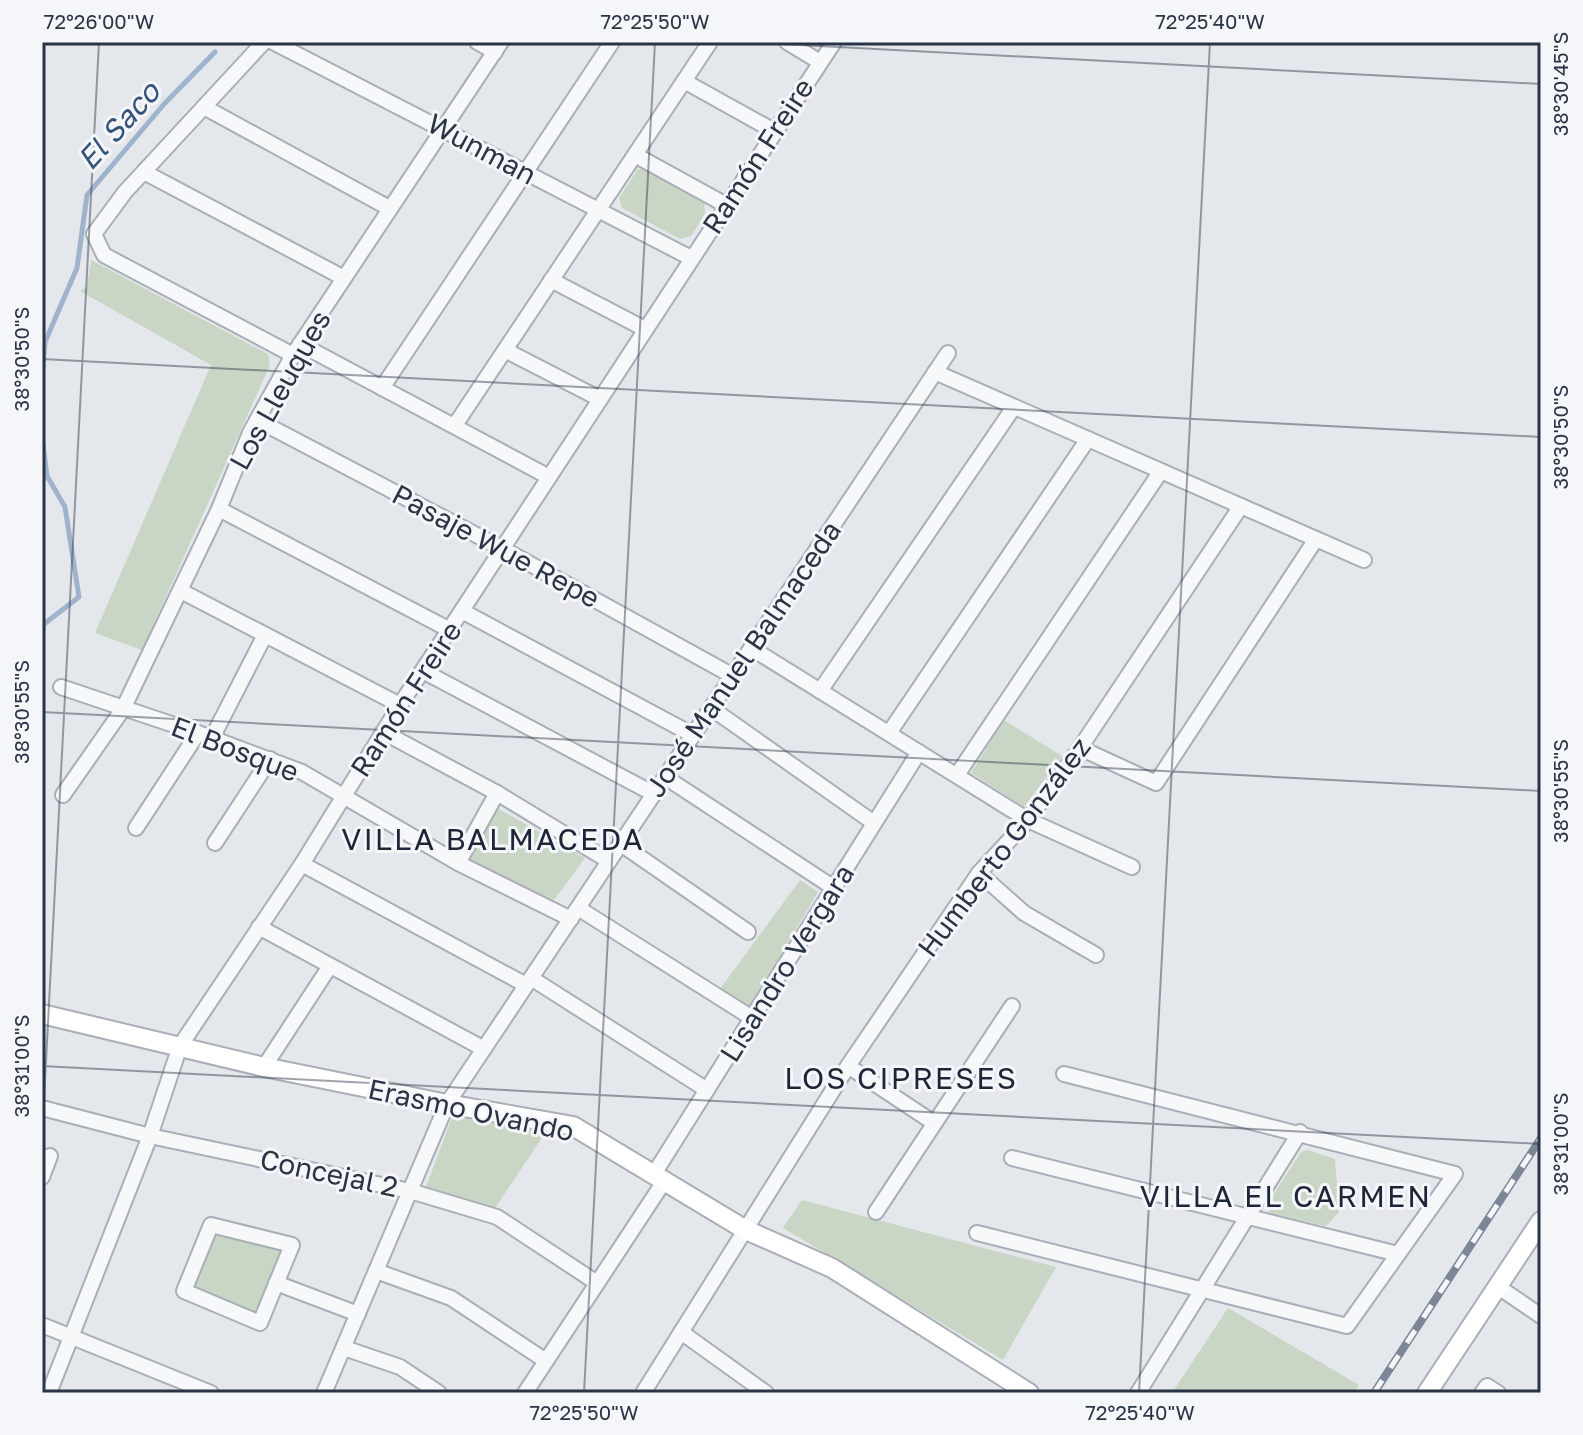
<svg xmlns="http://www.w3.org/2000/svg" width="1583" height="1435" font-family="'Golos Text',sans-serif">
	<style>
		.green { fill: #c9d6c5 }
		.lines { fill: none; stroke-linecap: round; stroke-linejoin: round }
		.stream { stroke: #9fb4cc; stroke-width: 5 }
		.street-casing { stroke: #a9aeb7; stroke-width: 18 }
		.secondary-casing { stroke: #a9aeb7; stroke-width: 22 }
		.street { stroke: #f7f8fa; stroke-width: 14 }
		.secondary { stroke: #fff; stroke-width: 18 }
		.rail-casing { stroke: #7d8696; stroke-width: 8 }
		.rail { stroke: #f4f6f9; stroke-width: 5; stroke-dasharray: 15; stroke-linecap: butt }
		.ticks { fill: none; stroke: #2b3445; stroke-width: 2; stroke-opacity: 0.45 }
		.labels { text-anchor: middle; stroke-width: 6; stroke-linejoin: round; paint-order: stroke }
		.street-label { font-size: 28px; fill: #2b3445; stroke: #f4f6f9 }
		.water-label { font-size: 30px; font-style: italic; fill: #34527a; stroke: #f4f6f9 }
		.neighbourhood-label { font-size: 30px; letter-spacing: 2px; fill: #1d2536; stroke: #f4f6f9 }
		.neatline { fill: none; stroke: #2b3445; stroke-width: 3 }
		.ticks-label { font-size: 20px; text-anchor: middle; fill: #2b3445 }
	</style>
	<rect width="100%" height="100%" fill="#e4e7ec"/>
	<g class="green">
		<polygon points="648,168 704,201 705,214 691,236 680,239 622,208 619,198 638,169"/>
		<polygon points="91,260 268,354 270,365 142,650 95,633 211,365 80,291 87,287"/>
		<polygon points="1004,720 1062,756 1024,807 971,773"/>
		<polygon points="497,808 585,858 551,904 468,861"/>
		<polygon points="800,880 818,892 750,1007 720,989"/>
		<polygon points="452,1117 548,1129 495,1208 426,1187"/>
		<polygon points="1308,1150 1335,1159 1339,1212 1326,1226 1269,1213 1268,1203 1301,1152"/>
		<polygon points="802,1200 1056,1267 1003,1360 783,1228"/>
		<polygon points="211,1226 291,1246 259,1322 185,1291"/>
		<polygon points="1228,1308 1359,1385 1354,1393 1172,1393"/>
	</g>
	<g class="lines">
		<g class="stream">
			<polyline points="42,378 45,342 77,268 87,195 165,103 215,52"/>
			<polyline points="42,437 47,476 65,507 79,597 44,624 42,635"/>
		</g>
		<g class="street-casing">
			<g id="street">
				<polyline points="264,42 125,192 94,234 104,255 293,355"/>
				<polyline points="273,42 691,258"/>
				<polyline points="477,42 495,52"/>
				<polyline points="787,42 820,62"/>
				<polyline points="684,81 774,131"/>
				<polyline points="204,107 389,208"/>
				<polyline points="635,155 726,205"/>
				<polyline points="144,172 344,278"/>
				<polyline points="551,280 645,329"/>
				<polyline points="300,344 549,477"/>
				<polyline points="505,350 600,399"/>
				<polyline points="935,372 1364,560"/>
				<polyline points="382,388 612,42"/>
				<polyline points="257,420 503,549 733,676"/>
				<polyline points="455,425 710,42"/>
				<polyline points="219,509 450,630"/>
				<polyline points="181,591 400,705"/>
				<polyline points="462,611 693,735"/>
				<polyline points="751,648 1028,820 1132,867"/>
				<polyline points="423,671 654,794"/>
				<polyline points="61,687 198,733 302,772 458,863 571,919"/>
				<polyline points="820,691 1014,407"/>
				<polyline points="711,708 874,823"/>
				<polyline points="383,732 497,793 609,861"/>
				<polyline points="889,733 1088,439"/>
				<polyline points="212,738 265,635"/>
				<polyline points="1080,748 1156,783 1316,539"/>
				<polyline points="957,775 1161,471"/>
				<polyline points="665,777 834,888"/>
				<polyline points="63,795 123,709 219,509 250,433 293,355 501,42"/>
				<polyline points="136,828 198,733"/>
				<polyline points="215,843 270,759"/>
				<polyline points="621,844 748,932"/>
				<polyline points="458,863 497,793"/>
				<polyline points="302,864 526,985"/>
				<polyline points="979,873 1024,913 1096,955"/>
				<polyline points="578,908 752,1018"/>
				<polyline points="259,927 484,1049"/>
				<polyline points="531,978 707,1090"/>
				<polyline points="848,1066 934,1123"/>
				<polyline points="264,1067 330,966"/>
				<polyline points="42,1108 150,1136 410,1191 497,1217 597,1283"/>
				<polyline points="1012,1158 1398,1254"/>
				<polyline points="654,1174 919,752"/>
				<polyline points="42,1177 50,1156"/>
				<polyline points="876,1212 1012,1006"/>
				<polygon points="211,1225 292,1245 260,1323 184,1291"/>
				<polyline points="977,1233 1347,1326 1455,1174 1064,1074"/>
				<polyline points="376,1271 451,1298 546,1361"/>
				<polyline points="276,1283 358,1314"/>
				<polyline points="1497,1286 1541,1316"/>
				<polyline points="42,1325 211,1393"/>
				<polyline points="681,1332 766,1393"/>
				<polyline points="344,1348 400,1367 439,1393"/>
				<polyline points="49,1393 150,1136 180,1046 302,864 400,705 834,42"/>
				<polyline points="324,1393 447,1104 948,353"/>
				<polyline points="525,1393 665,1180"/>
				<polyline points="643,1393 848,1066 979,873 1028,820 1080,748 1241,506"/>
				<polyline points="1138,1393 1300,1132"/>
				<polyline points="1482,1393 1487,1386 1498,1393"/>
			</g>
		</g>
		<g class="secondary-casing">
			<g id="secondary">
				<polyline points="42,1014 264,1067 447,1104 573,1126 744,1229 832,1268 1029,1393"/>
				<polyline points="1427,1393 1541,1221"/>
			</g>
		</g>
		<use href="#street" class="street"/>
		<use href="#secondary" class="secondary"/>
		<g class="rail-casing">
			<polyline id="rail" points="1374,1393 1541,1138"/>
		</g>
		<use href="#rail" class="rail"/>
	</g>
	<path class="ticks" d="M 744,42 L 1541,84M 42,359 L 1541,437M 42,712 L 1541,791M 42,1066 L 1541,1144M 42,1138 L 99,42M 584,1393 L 655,42M 1139,1393 L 1210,42"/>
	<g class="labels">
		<g class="street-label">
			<text transform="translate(482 149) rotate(28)" y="10">Wunman</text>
			<text transform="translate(758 156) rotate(-57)" y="10">Ramón Freire</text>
			<text transform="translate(280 390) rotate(-61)" y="10">Los Lleuques</text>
			<text transform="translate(496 546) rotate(28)" y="10">Pasaje Wue Repe</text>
			<text transform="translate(743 659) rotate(-56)" y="10">José Manuel Balmaceda</text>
			<text transform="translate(406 699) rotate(-57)" y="10">Ramón Freire</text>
			<text transform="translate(235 749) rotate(21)" y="10">El Bosque</text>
			<text transform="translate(1004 847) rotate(-53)" y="10">Humberto González</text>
			<text transform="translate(787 963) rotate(-58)" y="10">Lisandro Vergara</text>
			<text transform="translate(471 1110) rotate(12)" y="10">Erasmo Ovando</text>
			<text transform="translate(329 1173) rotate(12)" y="10">Concejal 2</text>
		</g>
		<g class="water-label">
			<text transform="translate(119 126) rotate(-48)" y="10">El Saco</text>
		</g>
		<g class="neighbourhood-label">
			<text x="493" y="850">VILLA BALMACEDA</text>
			<text x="901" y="1089">LOS CIPRESES</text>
			<text x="1286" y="1207">VILLA EL CARMEN</text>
		</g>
	</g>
	<rect width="1583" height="1435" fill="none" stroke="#f4f6f9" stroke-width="88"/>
	<rect x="44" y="44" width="1495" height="1347" class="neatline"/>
	<g class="ticks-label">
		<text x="99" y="29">72°26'00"W</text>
		<text x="655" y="29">72°25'50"W</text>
		<text x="1210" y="29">72°25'40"W</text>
		<text transform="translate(1561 84) rotate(-90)" y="7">38°30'45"S</text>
		<text transform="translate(22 359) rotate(-90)" y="7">38°30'50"S</text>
		<text transform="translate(1561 437) rotate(-90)" y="7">38°30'50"S</text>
		<text transform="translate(22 712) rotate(-90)" y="7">38°30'55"S</text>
		<text transform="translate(1561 791) rotate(-90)" y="7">38°30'55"S</text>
		<text transform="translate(22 1066) rotate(-90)" y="7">38°31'00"S</text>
		<text transform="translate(1561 1144) rotate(-90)" y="7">38°31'00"S</text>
		<text x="584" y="1420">72°25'50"W</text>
		<text x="1140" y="1420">72°25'40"W</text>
	</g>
</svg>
